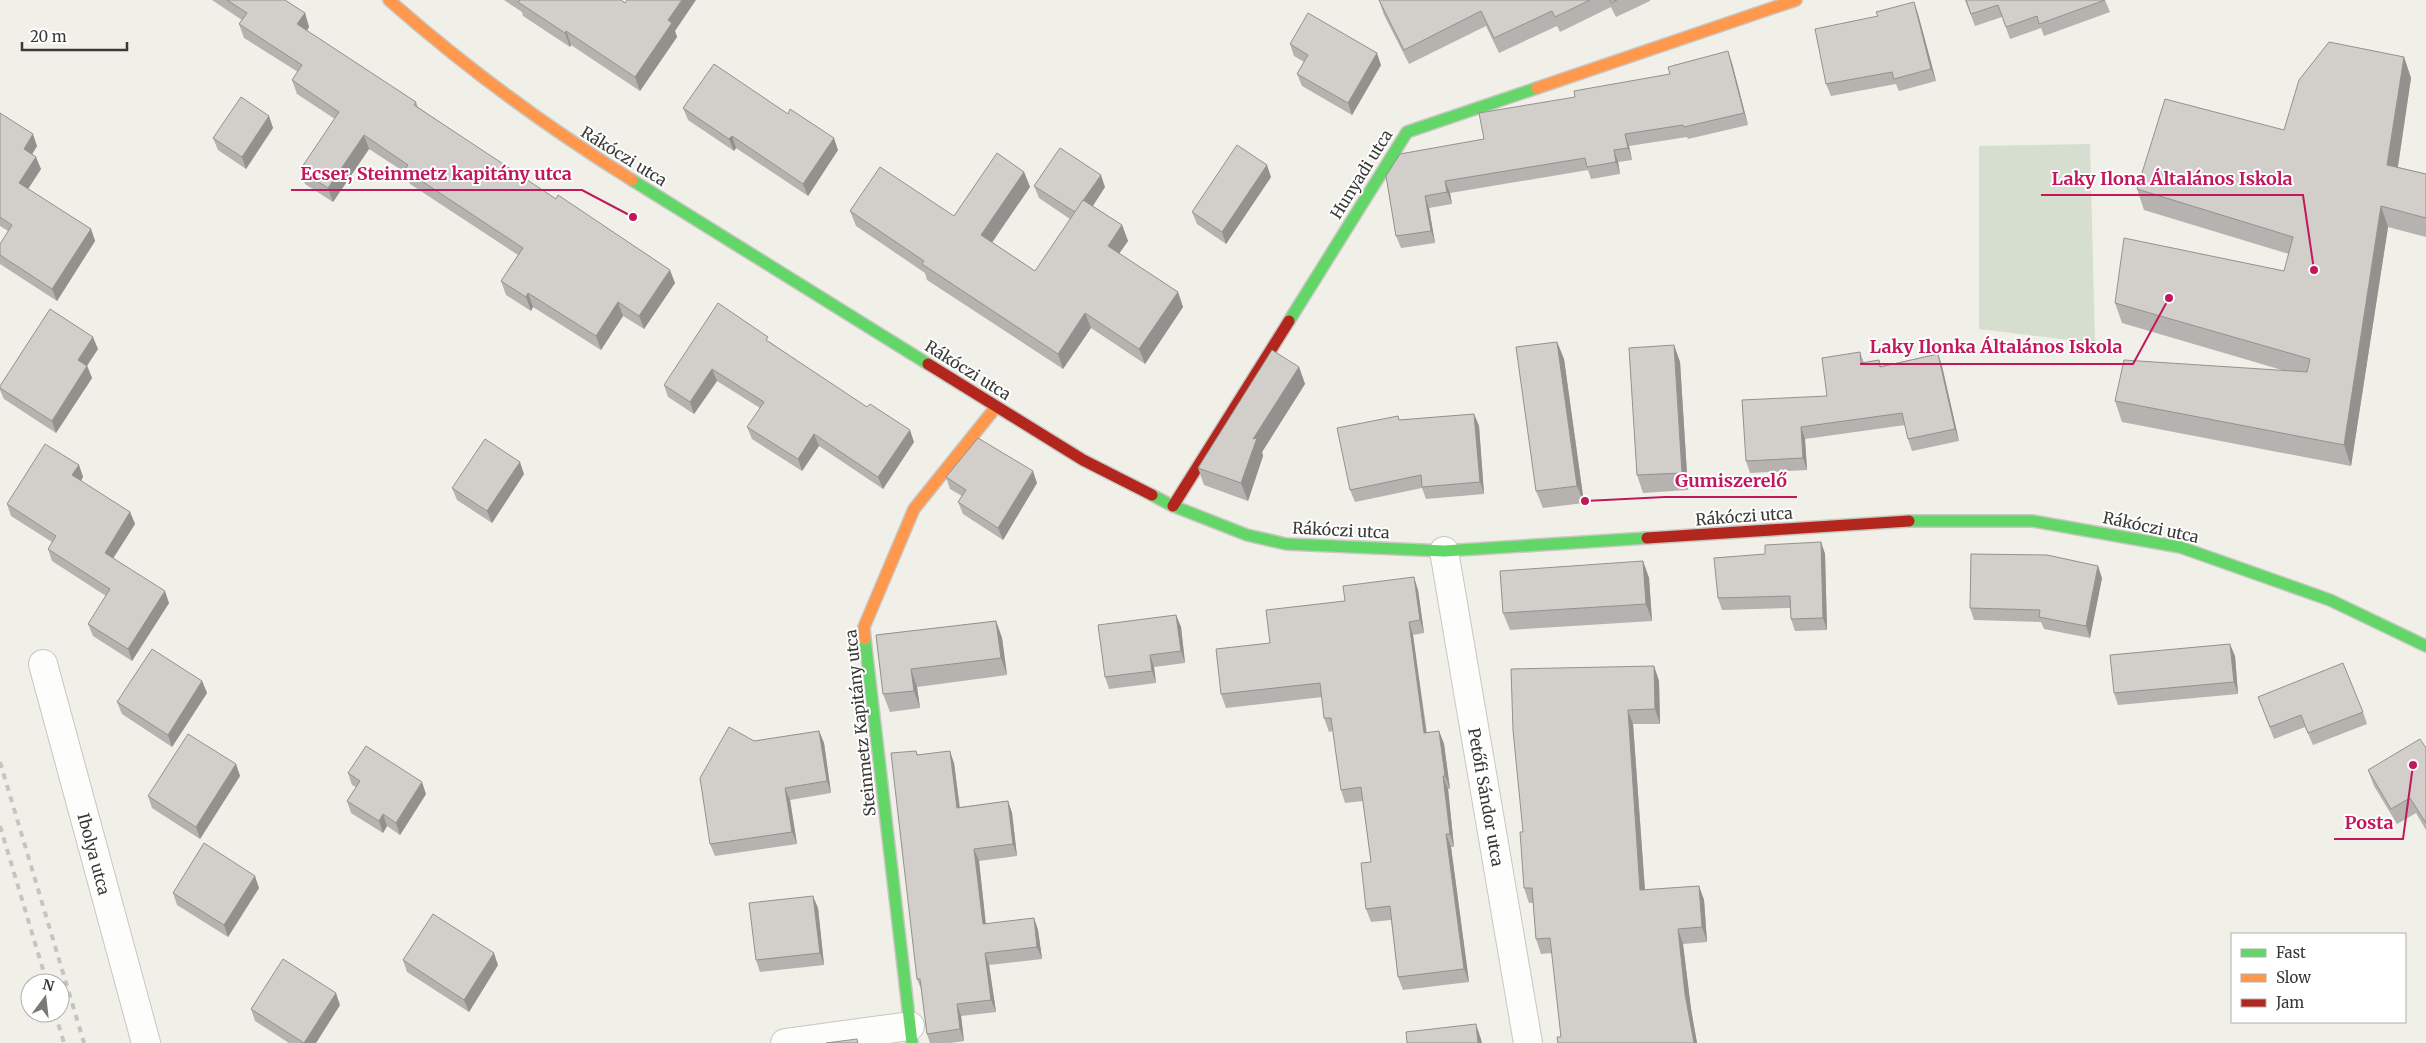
<svg xmlns="http://www.w3.org/2000/svg" width="2426" height="1043" font-family="Merriweather,serif">
	<style>
		.pitch { fill: #d6ded0 }
		.lines { fill: none; stroke-linecap: round; stroke-linejoin: round }
		.street-casing { stroke: #c8c7c2; stroke-width: 30 }
		.fast-casing { stroke: #c8c7c2; stroke-width: 14 }
		.slow-casing { stroke: #c8c7c2; stroke-width: 14 }
		.jam-casing { stroke: #c8c7c2; stroke-width: 14 }
		.street { stroke: #fdfdfc; stroke-width: 28 }
		.fast { stroke: #63d668; stroke-width: 11 }
		.slow { stroke: #ff974d; stroke-width: 11 }
		.jam { stroke: #b3261e; stroke-width: 11 }
		.rail { stroke: #c4c4c3; stroke-width: 4; stroke-dasharray: 6 6; stroke-linecap: butt }
		.wall { fill: #b5b2af }
		.shaded-wall { fill: #93918e }
		.building { fill: #d2cfcb; stroke: #93918e }
		.labels { text-anchor: middle; stroke-width: 4; stroke-linejoin: round; paint-order: stroke }
		.street-label { font-size: 16px; fill: #3a3935; stroke: #fff }
		.leader { fill: none; stroke: #c2185b; stroke-width: 2 }
		.callout-dot { fill: #c2185b; stroke: #fff; stroke-width: 2 }
		.callout-label { font-size: 18px; text-anchor: middle; font-weight: bold; fill: #c2185b; stroke: #fff; stroke-width: 4; stroke-linejoin: round; paint-order: stroke }
	</style>
	<rect width="100%" height="100%" fill="#f0efe8"/>
	<polygon class="pitch" points="2090,144 2095,343 1979,329 1979,146"/>
	<g class="lines">
		<g class="street-casing">
			<g id="street">
				<polyline points="1444,551 1528,1043"/>
				<polyline points="43,664 146,1043"/>
				<polyline points="785,1043 910,1026"/>
			</g>
		</g>
		<g class="fast-casing">
			<g id="fast">
				<polyline points="632,180 928,364"/>
				<polyline points="1289,321 1407,132 1537,88"/>
				<polyline points="1152,495 1173,506 1247,535 1286,544 1444,551 1647,538"/>
				<polyline points="1909,521 2032,521 2180,547 2330,600 2426,646"/>
				<polyline points="865,639 912,1043"/>
			</g>
		</g>
		<g class="slow-casing">
			<g id="slow">
				<path d="M 389,0 C 465,67 545,126 632,180"/>
				<polyline points="1537,88 1796,0"/>
				<polyline points="865,639 864,627 914,509 996,407"/>
			</g>
		</g>
		<g class="jam-casing">
			<g id="jam">
				<polyline points="928,364 1083,460 1152,495"/>
				<polyline points="1173,506 1289,321"/>
				<polyline points="1647,538 1909,521"/>
			</g>
		</g>
		<use href="#street" class="street"/>
		<use href="#fast" class="fast"/>
		<use href="#slow" class="slow"/>
		<use href="#jam" class="jam"/>
		<g class="rail">
			<polyline points="0,762 84,1043"/>
			<polyline points="0,826 47,983"/>
			<polyline points="55,1013 64,1043"/>
		</g>
	</g>
	<g class="wall">
		<polygon points="212,0 285,0 305,13 309,27 307,31 416,102 418,107 675,283 644,329 623,316 601,350 533,307 531,311 506,295 501,281 518,255 410,184 406,173 369,149 333,202 305,184 300,170 335,119 297,94 292,80 298,72 244,38 239,24 242,20"/>
		<polygon points="504,0 621,0 675,31 677,37 640,91 571,45 570,47 523,16 522,12"/>
		<polygon points="1379,0 1650,0 1650,1 1616,17 1611,7 1560,32 1557,26 1499,53 1486,26 1409,64 1384,15"/>
		<polygon points="1965,0 2105,0 2110,12 2044,36 2041,28 2010,39 2002,17 1975,26"/>
		<polygon points="1914,2 1918,14 1936,81 1899,91 1896,84 1831,96 1826,84 1878,16"/>
		<polygon points="1290,44 1381,65 1352,115 1302,86 1297,74 1304,62 1294,56"/>
		<polygon points="2404,57 2411,78 2398,167 2426,174 2426,237 2388,227 2351,466 2122,422 2115,401 2282,370 2122,323 2115,303 2284,271 2289,254 2144,210 2137,189 2284,130"/>
		<polygon points="1732,63 1748,125 1688,139 1687,137 1629,146 1632,160 1618,162 1620,174 1591,179 1588,170 1450,193 1452,204 1429,208 1435,243 1401,248 1396,236 1386,176 1484,139 1575,97"/>
		<polygon points="683,108 838,150 808,196 736,148 734,151 688,120"/>
		<polygon points="0,113 37,146 32,154 41,169 28,189 91,229 95,241 57,301 0,264 0,255 8,231 0,226"/>
		<polygon points="269,116 273,128 246,169 218,150 213,138"/>
		<polygon points="1024,172 1030,187 992,242 1035,271 1070,219 1039,198 1034,186 1105,187 1093,206 1122,225 1128,241 1119,253 1178,292 1183,307 1145,364 1091,328 1063,369 927,280 925,273 856,226 850,211 954,216"/>
		<polygon points="1271,177 1226,244 1197,224 1192,212"/>
		<polygon points="770,342 914,442 883,489 819,446 802,471 752,439 747,427 760,408 717,381 694,414 668,397 664,385"/>
		<polygon points="1557,342 1564,359 1584,503 1543,508 1536,491"/>
		<polygon points="1674,345 1680,362 1688,490 1643,493 1637,475"/>
		<polygon points="98,349 87,365 92,378 56,433 4,399 0,390 0,386"/>
		<polygon points="1860,352 1864,363 1879,360 1881,366 1938,354 1942,366 1959,441 1912,451 1908,439 1905,425 1805,439 1807,470 1750,473 1746,461 1827,396"/>
		<polygon points="1299,367 1305,384 1262,452 1263,456 1248,501 1204,485 1198,468"/>
		<polygon points="1474,414 1479,426 1484,494 1426,499 1422,488 1355,502 1350,490 1398,416 1399,420"/>
		<polygon points="79,465 83,477 81,481 130,512 135,524 113,558 169,603 132,661 93,636 88,624 106,596 52,561 48,549 52,542 11,516 7,504"/>
		<polygon points="524,474 492,523 457,500 452,488"/>
		<polygon points="946,477 1037,483 1003,540 963,514 958,502 962,496 950,489"/>
		<polygon points="1821,542 1825,554 1827,630 1795,631 1791,619 1790,608 1722,610 1718,598 1765,554"/>
		<polygon points="1643,561 1649,578 1652,621 1510,630 1503,613"/>
		<polygon points="2102,578 2090,638 2044,629 2041,622 1974,620 1970,608"/>
		<polygon points="1418,590 1424,633 1413,635 1427,733 1439,731 1444,744 1450,789 1448,789 1454,847 1451,847 1469,982 1403,990 1398,977 1391,920 1371,922 1366,909 1371,862 1363,801 1345,803 1341,790 1333,731 1329,732 1324,718 1322,697 1226,708 1221,694 1270,643 1345,601"/>
		<polygon points="1176,615 1181,627 1185,663 1154,667 1156,683 1109,689 1105,677"/>
		<polygon points="996,621 1002,638 1007,675 917,687 920,708 890,712 883,694 876,635"/>
		<polygon points="2235,656 2238,694 2118,705 2114,693"/>
		<polygon points="1654,666 1659,681 1660,724 1633,724 1645,890 1699,886 1704,900 1707,942 1683,944 1691,1009 1697,1043 1558,1043 1561,1037 1552,953 1541,954 1536,939 1533,903 1529,903 1524,888 1523,832"/>
		<polygon points="202,681 207,693 172,747 122,714 117,702"/>
		<polygon points="2258,697 2363,712 2367,724 2313,745 2305,727 2274,739"/>
		<polygon points="819,731 824,743 831,793 790,800 797,844 715,856 710,844 754,741"/>
		<polygon points="2426,748 2426,830 2416,813 2397,824 2374,786 2368,770"/>
		<polygon points="916,751 918,755 954,763 960,807 1008,801 1012,813 1017,856 979,861 986,924 1034,918 1038,930 1042,959 989,965 996,1012 961,1016 964,1041 950,1043 930,1043 927,1034 921,989 917,979"/>
		<polygon points="236,764 240,776 200,839 152,808 148,796"/>
		<polygon points="348,773 426,794 400,835 387,826 383,833 351,813 347,801 356,787 352,785"/>
		<polygon points="259,888 228,937 177,905 173,893"/>
		<polygon points="818,908 824,965 760,972 756,960"/>
		<polygon points="403,960 498,965 469,1012 407,972"/>
		<polygon points="340,1005 316,1043 289,1043 255,1021 251,1009"/>
	</g>
	<g class="shaded-wall">
		<polygon points="682,0 696,0 675,31 677,37 640,91 635,77 668,20"/>
		<polygon points="1914,2 1918,14 1936,81 1931,69"/>
		<polygon points="305,13 309,27 302,38 297,24"/>
		<polygon points="566,31 571,45 570,47 565,33"/>
		<polygon points="1728,51 1732,63 1748,125 1744,113"/>
		<polygon points="1377,53 1381,65 1352,115 1348,103"/>
		<polygon points="2404,57 2411,78 2395,185 2387,165"/>
		<polygon points="269,116 273,128 246,169 242,157"/>
		<polygon points="33,134 37,146 28,161 24,149"/>
		<polygon points="1625,134 1629,146 1632,160 1628,148"/>
		<polygon points="364,135 369,149 333,202 328,188"/>
		<polygon points="732,136 736,148 734,151 729,139"/>
		<polygon points="834,138 838,150 808,196 803,184"/>
		<polygon points="1614,150 1618,162 1620,174 1616,162"/>
		<polygon points="36,157 41,169 24,195 19,183"/>
		<polygon points="1267,165 1271,177 1226,244 1222,232"/>
		<polygon points="1024,172 1030,187 987,250 981,235"/>
		<polygon points="1101,175 1105,187 1080,225 1075,213"/>
		<polygon points="1445,181 1450,193 1452,204 1447,192"/>
		<polygon points="1425,196 1429,208 1435,243 1431,231"/>
		<polygon points="2381,206 2388,227 2351,466 2344,445"/>
		<polygon points="1122,225 1128,241 1114,261 1108,246"/>
		<polygon points="91,229 95,241 57,301 52,289"/>
		<polygon points="670,270 675,283 644,329 639,316"/>
		<polygon points="1178,292 1183,307 1145,364 1139,349"/>
		<polygon points="528,293 533,307 531,311 526,297"/>
		<polygon points="618,302 623,316 601,350 596,336"/>
		<polygon points="1085,313 1091,328 1063,369 1058,354"/>
		<polygon points="93,337 98,349 83,372 78,360"/>
		<polygon points="1557,342 1564,359 1584,503 1577,486"/>
		<polygon points="1674,345 1680,362 1688,490 1682,473"/>
		<polygon points="1938,354 1942,366 1959,441 1955,429"/>
		<polygon points="87,366 92,378 56,433 52,421"/>
		<polygon points="1299,367 1305,384 1262,452 1263,456 1248,501 1241,483 1253,439"/>
		<polygon points="712,369 717,381 694,414 690,402"/>
		<polygon points="1474,414 1479,426 1484,494 1480,482"/>
		<polygon points="1801,427 1805,439 1807,470 1803,458"/>
		<polygon points="910,430 914,442 883,489 878,477"/>
		<polygon points="814,434 819,446 802,471 798,459"/>
		<polygon points="520,462 524,474 492,523 487,511"/>
		<polygon points="79,465 83,477 77,487 72,475"/>
		<polygon points="1033,471 1037,483 1003,540 998,528"/>
		<polygon points="130,512 135,524 109,565 105,553"/>
		<polygon points="1821,542 1825,554 1827,630 1823,618"/>
		<polygon points="1643,561 1649,578 1652,621 1646,604"/>
		<polygon points="2098,566 2102,578 2090,638 2086,626"/>
		<polygon points="1414,577 1418,590 1424,633 1420,620"/>
		<polygon points="165,591 169,603 132,661 128,649"/>
		<polygon points="1176,615 1181,627 1185,663 1181,651"/>
		<polygon points="996,621 1002,638 1007,675 1001,658"/>
		<polygon points="1409,622 1413,635 1428,746 1424,733"/>
		<polygon points="2230,644 2235,656 2238,694 2234,682"/>
		<polygon points="1150,655 1154,667 1156,683 1152,671"/>
		<polygon points="1654,666 1659,681 1660,724 1655,709"/>
		<polygon points="911,669 917,687 920,708 914,691"/>
		<polygon points="202,681 207,693 172,747 168,735"/>
		<polygon points="1628,710 1633,724 1646,905 1640,890"/>
		<polygon points="819,731 824,743 831,793 827,781"/>
		<polygon points="1439,731 1444,744 1450,789 1445,776"/>
		<polygon points="950,751 954,763 961,820 957,808"/>
		<polygon points="236,764 240,776 200,839 196,827"/>
		<polygon points="1443,776 1448,789 1454,847 1450,834"/>
		<polygon points="422,782 426,794 400,835 396,823"/>
		<polygon points="785,788 790,800 797,844 792,832"/>
		<polygon points="1008,801 1012,813 1017,856 1013,844"/>
		<polygon points="383,814 387,826 383,833 379,821"/>
		<polygon points="1446,834 1451,847 1469,982 1464,969"/>
		<polygon points="974,849 979,861 987,936 983,924"/>
		<polygon points="255,876 259,888 228,937 224,925"/>
		<polygon points="1699,886 1704,900 1707,942 1702,927"/>
		<polygon points="813,896 818,908 824,965 820,953"/>
		<polygon points="1034,918 1038,930 1042,959 1037,947"/>
		<polygon points="1678,929 1683,944 1691,1009 1697,1043 1694,1043 1685,994"/>
		<polygon points="494,953 498,965 469,1012 464,1000"/>
		<polygon points="985,953 989,965 996,1012 991,1000"/>
		<polygon points="336,993 340,1005 316,1043 304,1043"/>
		<polygon points="957,1004 961,1016 964,1041 960,1029"/>
		<polygon points="1476,1024 1481,1039 1482,1043 1478,1043"/>
	</g>
	<g class="building">
		<polygon points="227,0 285,0 305,13 297,24 416,102 414,105 556,199 558,195 670,270 639,316 618,302 596,336 528,293 526,297 501,281 523,248 405,170 408,165 364,135 328,188 300,170 339,112 292,80 302,65 239,24 247,13"/>
		<polygon points="520,0 621,0 625,3 627,0 682,0 668,20 672,23 635,77 566,31 565,33 518,2"/>
		<polygon points="1379,0 1590,0 1555,17 1552,11 1494,38 1481,11 1404,50"/>
		<polygon points="1610,0 1617,0 1611,3"/>
		<polygon points="1966,0 2105,0 2039,24 2037,16 2006,27 1998,5 1971,14"/>
		<polygon points="1914,2 1931,69 1894,79 1892,72 1826,84 1815,29 1878,16 1876,12"/>
		<polygon points="1308,13 1377,53 1348,103 1297,74 1308,55 1290,44"/>
		<polygon points="2329,42 2404,57 2387,165 2426,174 2426,218 2381,206 2344,445 2115,401 2124,360 2307,372 2310,359 2115,303 2124,238 2284,271 2293,237 2137,189 2165,99 2284,130 2299,80"/>
		<polygon points="1728,51 1744,113 1684,127 1683,125 1625,134 1628,148 1614,150 1616,162 1587,167 1585,158 1445,181 1447,192 1425,196 1431,231 1396,236 1386,176 1400,154 1484,139 1479,113 1575,97 1574,91 1670,74 1668,67"/>
		<polygon points="714,64 788,114 790,109 834,138 803,184 732,136 729,139 683,108"/>
		<polygon points="241,97 269,116 242,157 213,138"/>
		<polygon points="0,113 33,134 24,149 36,157 19,183 91,229 52,289 0,255 0,244 12,225 0,217"/>
		<polygon points="1237,145 1267,165 1222,232 1192,212"/>
		<polygon points="1060,148 1101,175 1075,212 1034,186"/>
		<polygon points="997,153 1024,172 981,235 1035,271 1083,200 1122,225 1108,246 1178,292 1139,349 1085,313 1058,354 922,264 924,261 850,211 880,167 954,216"/>
		<polygon points="718,303 768,337 766,340 867,407 870,404 910,430 878,477 814,434 798,459 747,427 764,402 712,369 690,402 664,385"/>
		<polygon points="50,309 93,337 78,360 87,366 52,421 0,388 0,386"/>
		<polygon points="1557,342 1577,486 1536,491 1516,347"/>
		<polygon points="1674,345 1682,473 1637,475 1629,348"/>
		<polygon points="1272,350 1299,367 1253,439 1257,438 1241,483 1198,468"/>
		<polygon points="1860,352 1861,363 1879,360 1880,367 1938,354 1955,429 1908,439 1902,413 1801,427 1803,458 1746,461 1742,400 1827,396 1822,358"/>
		<polygon points="1474,414 1480,482 1422,487 1421,475 1350,490 1337,428 1398,416 1399,420"/>
		<polygon points="978,438 1033,471 998,528 958,502 966,490 946,477"/>
		<polygon points="485,439 520,462 487,511 452,488"/>
		<polygon points="45,444 79,465 72,475 130,512 105,553 165,591 128,649 88,624 110,589 48,549 56,536 7,504"/>
		<polygon points="1821,542 1823,618 1791,619 1790,596 1718,598 1714,558 1765,554 1765,545"/>
		<polygon points="1971,554 2047,555 2098,566 2086,626 2039,617 2040,610 1970,608"/>
		<polygon points="1643,561 1646,604 1503,613 1500,571"/>
		<polygon points="1414,577 1420,620 1409,622 1424,733 1439,731 1445,776 1443,776 1450,834 1446,834 1464,969 1398,977 1390,906 1366,909 1361,863 1371,862 1361,787 1341,790 1331,718 1324,718 1320,683 1221,694 1216,649 1270,643 1266,610 1345,601 1343,586"/>
		<polygon points="1176,615 1181,651 1150,655 1152,671 1105,677 1098,625"/>
		<polygon points="996,621 1001,658 911,669 914,691 883,694 876,635"/>
		<polygon points="2230,644 2234,682 2114,693 2110,655"/>
		<polygon points="152,649 202,681 168,735 117,702"/>
		<polygon points="2343,663 2363,712 2308,733 2301,715 2270,727 2258,697"/>
		<polygon points="1654,666 1655,709 1628,710 1640,890 1699,886 1702,927 1678,929 1685,994 1694,1043 1558,1043 1557,1037 1561,1037 1550,938 1536,939 1532,888 1524,888 1520,832 1523,832 1513,730 1511,669"/>
		<polygon points="729,727 754,741 819,731 827,781 785,788 792,832 710,844 700,778"/>
		<polygon points="188,734 236,764 196,827 148,796"/>
		<polygon points="2420,739 2426,748 2426,823 2410,798 2391,809 2368,770"/>
		<polygon points="366,746 422,782 396,823 383,814 379,821 347,801 360,781 348,773"/>
		<polygon points="916,751 917,755 950,751 957,808 1008,801 1013,844 974,849 983,924 1034,918 1037,947 985,953 991,1000 957,1004 960,1029 927,1034 920,979 917,979 891,753"/>
		<polygon points="204,843 255,876 224,925 173,893"/>
		<polygon points="813,896 820,953 756,960 749,903"/>
		<polygon points="433,914 494,953 464,1000 403,960"/>
		<polygon points="283,959 336,993 304,1043 251,1009"/>
		<polygon points="1476,1024 1478,1043 1407,1043 1406,1032"/>
		<polygon points="857,1039 858,1043 826,1043"/>
	</g>
	<g class="labels">
		<g class="street-label">
			<text transform="translate(624 156) rotate(32)" y="6">Rákóczi utca</text>
			<text transform="translate(1361 174) rotate(-58)" y="6">Hunyadi utca</text>
			<text transform="translate(968 370) rotate(32)" y="6">Rákóczi utca</text>
			<text transform="translate(1744 516) rotate(-4)" y="6">Rákóczi utca</text>
			<text transform="translate(2151 527) rotate(12)" y="6">Rákóczi utca</text>
			<text transform="translate(1341 530) rotate(3)" y="6">Rákóczi utca</text>
			<text transform="translate(860 723) rotate(-96)" y="6">Steinmetz Kapitány utca</text>
			<text transform="translate(1486 797) rotate(80)" y="6">Petőfi Sándor utca</text>
			<text transform="translate(94 854) rotate(75)" y="6">Ibolya utca</text>
		</g>
	</g>
	<path class="leader" d="M633 217L582 190H291M2314 270L2303 195H2041M2169 298L2133 364H1860M1585 501L1665 497H1797M2413 765L2403 839H2334"/>
	<g class="callout-dot">
		<circle cx="633" cy="217" r="5"/>
		<circle cx="2314" cy="270" r="5"/>
		<circle cx="2169" cy="298" r="5"/>
		<circle cx="1585" cy="501" r="5"/>
		<circle cx="2413" cy="765" r="5"/>
	</g>
	<g class="callout-label">
		<text x="436" y="180">Ecser, Steinmetz kapitány utca</text>
		<text x="2172" y="185">Laky Ilona Általános Iskola</text>
		<text x="1996" y="353">Laky Ilonka Általános Iskola</text>
		<text x="1731" y="487">Gumiszerelő</text>
		<text x="2369" y="829">Posta</text>
	</g>
	<rect x="2231" y="933" width="175" height="90" fill="#ffffff" stroke="#b0b0ae"/>
	<rect x="2241" y="949" width="25" height="8" fill="#63d668" stroke="#b0b0ae"/>
	<text x="2276" y="958" font-size="15" fill="#3a3935">Fast</text>
	<rect x="2241" y="974" width="25" height="8" fill="#ff974d" stroke="#b0b0ae"/>
	<text x="2276" y="983" font-size="15" fill="#3a3935">Slow</text>
	<rect x="2241" y="999" width="25" height="8" fill="#b3261e" stroke="#b0b0ae"/>
	<text x="2276" y="1008" font-size="15" fill="#3a3935">Jam</text>
	<g transform="translate(45 998) rotate(15)"><circle r="24" fill="#ffffff" stroke="#b0b0ae"/>
	<path d="M0-4L9 19L0 12L-9 19Z" fill="#7a7974"/>
	<text y="-8" font-size="14" font-weight="bold" text-anchor="middle" fill="#3a3935">N</text>
	</g>
	<path d="M22 42v8h105v-8" fill="none" stroke="#3a3935" stroke-width="2.5"/>
	<text x="30" y="42" font-size="15" fill="#3a3935" stroke="#ffffff" stroke-width="4" paint-order="stroke">20 m</text>
</svg>
